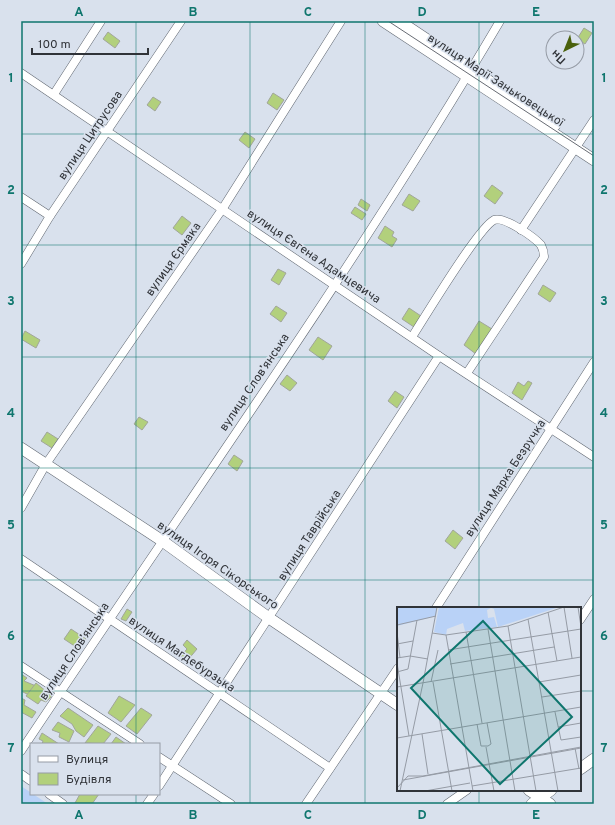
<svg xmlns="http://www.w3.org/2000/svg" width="615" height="825" font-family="Overpass,sans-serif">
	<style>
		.green { fill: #b9d2f7 }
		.building { fill: #b2d07c; stroke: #a1a69a }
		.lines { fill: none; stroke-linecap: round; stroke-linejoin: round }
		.street-casing { stroke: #606771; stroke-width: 9 }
		.secondary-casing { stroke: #606771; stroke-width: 12 }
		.street { stroke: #fff; stroke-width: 8 }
		.secondary { stroke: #fff; stroke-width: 11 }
		.tram { stroke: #686c74; stroke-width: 1 }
		.grid { fill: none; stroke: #0f766e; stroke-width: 1; stroke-opacity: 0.55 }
		.labels { text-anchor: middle; stroke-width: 3; stroke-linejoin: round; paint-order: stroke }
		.street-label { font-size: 12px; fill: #303338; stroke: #d9e1ed }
		.inset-road { fill: none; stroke: #959ba5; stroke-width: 1 }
		.view { fill: #0f766e; fill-opacity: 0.15; stroke: #0f766e; stroke-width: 2 }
		.inset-edge { fill: none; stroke: #303338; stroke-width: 2 }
		.neatline { fill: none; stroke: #0f766e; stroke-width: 1.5 }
		.grid-label { font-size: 13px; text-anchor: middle; font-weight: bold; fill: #0f766e }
	</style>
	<rect width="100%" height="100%" fill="#d9e1ed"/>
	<polygon class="green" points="21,786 48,804 21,804"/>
	<g class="building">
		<polygon points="584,28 592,33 585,44 577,39"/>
		<polygon points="108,32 120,41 115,48 103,39"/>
		<polygon points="273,93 284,100 277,110 267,103"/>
		<polygon points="153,97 161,102 155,111 147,105"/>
		<polygon points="245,132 255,139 249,148 239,140"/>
		<polygon points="492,185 503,193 495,204 484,196"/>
		<polygon points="409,194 420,201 413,211 402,205"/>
		<polygon points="361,199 370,205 367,211 358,205"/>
		<polygon points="355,207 366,214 362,220 351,213"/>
		<polygon points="182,216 191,223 182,235 173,228"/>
		<polygon points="385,226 394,232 392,236 397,239 392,247 378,238"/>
		<polygon points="278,269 286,273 279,285 271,280"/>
		<polygon points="543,285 556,293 550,302 538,294"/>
		<polygon points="276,306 287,313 281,322 270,314"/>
		<polygon points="409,308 421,316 414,327 402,319"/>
		<polygon points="479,321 492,329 476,354 464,345"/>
		<polygon points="25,331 40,340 36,348 21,339"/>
		<polygon points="318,337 332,346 323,360 309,350"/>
		<polygon points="287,375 297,383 290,391 280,384"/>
		<polygon points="528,381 532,383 522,400 512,393 518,382 524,386"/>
		<polygon points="395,391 404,397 397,408 388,401"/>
		<polygon points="139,417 148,422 142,430 134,424"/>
		<polygon points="47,432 58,439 52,448 41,441"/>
		<polygon points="234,455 243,461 237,471 228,464"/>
		<polygon points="453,530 463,538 455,549 445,541"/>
		<polygon points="127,609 132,612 126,621 121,619"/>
		<polygon points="71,629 86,639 79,649 64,639"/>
		<polygon points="187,640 197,649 187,661 181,656 187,649 183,645"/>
		<polygon points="21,674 27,678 24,681 36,686 29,695 21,691"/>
		<polygon points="36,683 52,696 46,702 41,700 38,704 26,696"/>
		<polygon points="119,696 135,705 121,722 108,713"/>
		<polygon points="21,698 25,700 24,705 36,712 32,718 21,712"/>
		<polygon points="68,708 93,725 84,737 76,731 72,724 60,716"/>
		<polygon points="141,708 152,715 137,734 126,726"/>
		<polygon points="58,722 74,731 69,742 59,737 60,733 52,730"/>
		<polygon points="98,726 111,734 103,744 85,743"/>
		<polygon points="42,733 59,744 42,744 43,741 39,739"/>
		<polygon points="116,737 126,744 111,744"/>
		<polygon points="80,794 99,794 92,804 76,804 75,803"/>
	</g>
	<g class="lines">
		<g class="street-casing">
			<g id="street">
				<polyline points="21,73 439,356 594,457"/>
				<polyline points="54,94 101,21"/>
				<polyline points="21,197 50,216"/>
				<polyline points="521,230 594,120"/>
				<polyline points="21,264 50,216 181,21"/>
				<path d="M 412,337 C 425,317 478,228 494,220 C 504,216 534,237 541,245 C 543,249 544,252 544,257 L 467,373"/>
				<polyline points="21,508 46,464 223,208 341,21"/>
				<polyline points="21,559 330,768"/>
				<polyline points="436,608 594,362"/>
				<polyline points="580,620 594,599"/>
				<polyline points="21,666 140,744"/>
				<path d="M 21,751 C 182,509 352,272 500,21"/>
				<polyline points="159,757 231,804"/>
				<polyline points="21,774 31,781"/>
				<polyline points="159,786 439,356"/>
				<polyline points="49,794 63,804"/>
				<polyline points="147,804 154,794"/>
				<polyline points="306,804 398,668"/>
				<polyline points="447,804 467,790"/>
			</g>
		</g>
		<g class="secondary-casing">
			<g id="secondary">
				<polyline points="383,21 594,160"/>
				<polyline points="399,21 555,125"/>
				<polyline points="21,448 161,540 269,618 398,705"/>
				<polyline points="580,769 594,759"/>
				<polyline points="529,790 550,804"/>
				<polyline points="532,804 551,790"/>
			</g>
		</g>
		<use href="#street" class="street"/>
		<use href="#secondary" class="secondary"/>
		<polyline class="tram" points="388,21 594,156"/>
	</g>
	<path class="grid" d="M 136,21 L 136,744M 250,21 L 250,804M 365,21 L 365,804M 479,21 L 479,608M 21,134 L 594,134M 21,245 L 594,245M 21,357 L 594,357M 21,468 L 594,468M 21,580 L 594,580M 21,691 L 398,691M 580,691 L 594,691M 479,790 L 479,804M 136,794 L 136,804"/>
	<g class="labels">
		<g class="street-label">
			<text transform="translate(496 80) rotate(33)" y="4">вулиця Марії Заньковецької</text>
			<text transform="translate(90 135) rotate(-56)" y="4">вулиця Цитрусова</text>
			<text transform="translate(314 256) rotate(34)" y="4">вулиця Євгена Адамцевича</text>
			<text transform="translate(173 259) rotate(-55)" y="4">вулиця Єрмака</text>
			<text transform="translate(254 382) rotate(-56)" y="4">вулиця Слов’янська</text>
			<text transform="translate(505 478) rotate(-57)" y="4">вулиця Марка Безручка</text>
			<text transform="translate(309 535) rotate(-57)" y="4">вулиця Таврійська</text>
			<text transform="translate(218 565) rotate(35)" y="4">вулиця Ігоря Сікорського</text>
			<text transform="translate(74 651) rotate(-56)" y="4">вулиця Слов’янська</text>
			<text transform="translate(182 654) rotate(34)" y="4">вулиця Магдебурзька</text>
		</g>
	</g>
	<g transform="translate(397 607)">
		<rect width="184" height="184" fill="#d9e1ed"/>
		<path d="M 0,0 L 40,0 L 39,9 L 0,19 ZM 42,0 L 162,0 L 101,20 L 97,2 L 94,1 L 90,3 L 91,11 L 97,10 L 100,20 L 68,24 L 66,16 L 50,22 L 49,28 L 37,25 Z" fill="#b9d2f7"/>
		<path class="inset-road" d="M 167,0 L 175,51M 181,0 L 184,20M 151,5 L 160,54M 131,12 L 161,184M 0,18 L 39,9M 111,19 L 139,184M 91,22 L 118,184M 0,25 L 3,51M 69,25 L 85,116M 35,26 L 49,28 L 111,19 L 167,0M 49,28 L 76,184M 0,37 L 16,34M 51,43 L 184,22M 0,51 L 13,49 L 31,52M 0,56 L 12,129M 53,57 L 157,40M 0,65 L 11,62 L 20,13M 34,75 L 41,43M 36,75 L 55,184M 142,75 L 184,68M 26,76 L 40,0M 0,80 L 184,50M 145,90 L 184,84M 158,105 L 164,133 L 184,130M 80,117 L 84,139 L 91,139 L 94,137 L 90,116M 161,120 L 184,116M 25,127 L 31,167M 0,131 L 184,100M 89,140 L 97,184M 178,141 L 182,162M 6,173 L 184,141M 75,179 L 184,161M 0,181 L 11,169 L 26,169 L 184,140M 3,184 L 26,76M 28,184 L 73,176"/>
		<path class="view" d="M 86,14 L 175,110 L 103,177 L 14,81 Z"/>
		<rect width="184" height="184" class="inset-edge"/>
	</g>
	<rect width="615" height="825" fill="none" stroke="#d9e1ed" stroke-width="44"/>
	<rect x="30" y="743" width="130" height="52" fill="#d9e1ed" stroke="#959ba5"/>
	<rect x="38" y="756" width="20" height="6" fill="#ffffff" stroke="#959ba5"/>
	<text x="66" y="763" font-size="12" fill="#303338">Вулиця</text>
	<rect x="38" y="773" width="20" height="12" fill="#b2d07c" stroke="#959ba5"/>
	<text x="66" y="783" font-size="12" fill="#303338">Будівля</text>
	<g transform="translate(565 50) rotate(223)"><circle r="19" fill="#d9e1ed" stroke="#959ba5"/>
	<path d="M0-3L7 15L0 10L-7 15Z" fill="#49600b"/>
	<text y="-6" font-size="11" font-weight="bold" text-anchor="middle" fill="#303338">Пн</text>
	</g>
	<path d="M32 48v6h116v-6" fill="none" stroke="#303338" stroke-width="2"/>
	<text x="38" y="48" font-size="12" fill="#303338" stroke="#d9e1ed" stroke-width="3" paint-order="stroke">100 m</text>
	<rect x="22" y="22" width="571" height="781" class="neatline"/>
	<g class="grid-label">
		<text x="79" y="16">A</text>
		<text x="193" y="16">B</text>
		<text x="308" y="16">C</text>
		<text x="422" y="16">D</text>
		<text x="536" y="16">E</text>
		<text x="11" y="82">1</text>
		<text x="604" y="82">1</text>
		<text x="11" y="194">2</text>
		<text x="604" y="194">2</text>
		<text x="11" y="305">3</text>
		<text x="604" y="305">3</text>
		<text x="11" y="417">4</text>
		<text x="604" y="417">4</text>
		<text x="11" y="529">5</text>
		<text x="604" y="529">5</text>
		<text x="11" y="640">6</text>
		<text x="604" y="640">6</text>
		<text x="11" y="752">7</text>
		<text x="604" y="752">7</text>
		<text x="79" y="819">A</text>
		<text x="193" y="819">B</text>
		<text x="308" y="819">C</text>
		<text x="422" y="819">D</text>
		<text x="536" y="819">E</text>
	</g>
</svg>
